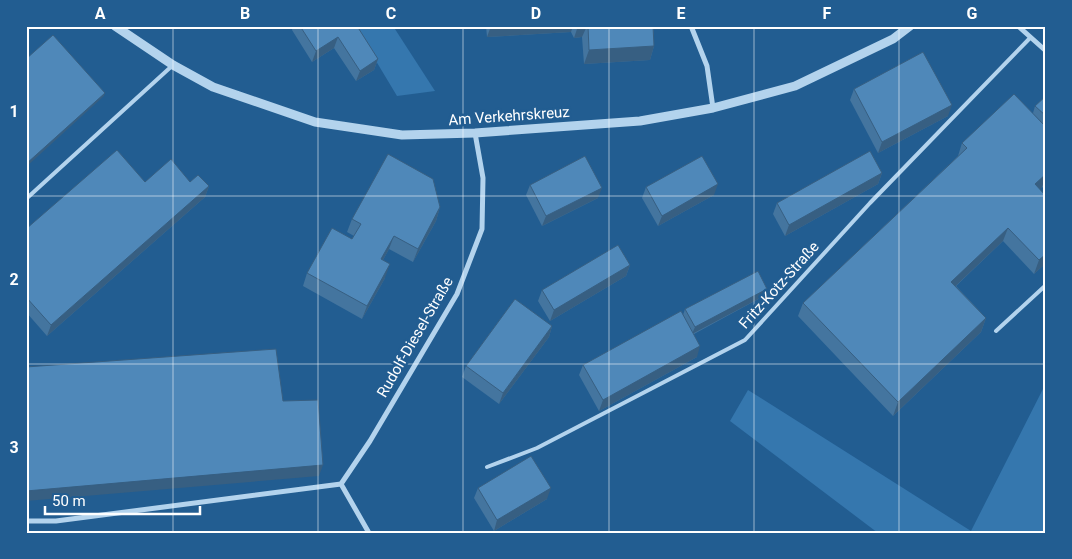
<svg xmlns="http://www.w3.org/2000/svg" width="1072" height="559" font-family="Roboto,sans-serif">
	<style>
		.green { fill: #3577ae }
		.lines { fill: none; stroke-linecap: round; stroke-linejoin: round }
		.service { stroke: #b3d3ed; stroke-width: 4 }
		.minor { stroke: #b3d3ed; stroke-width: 5 }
		.tertiary { stroke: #b3d3ed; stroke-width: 9 }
		.wall { fill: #44759f }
		.shaded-wall { fill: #375f82 }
		.building { fill: #4f88b9; stroke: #375f82 }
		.grid { fill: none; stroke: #fff; stroke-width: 1; stroke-opacity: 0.55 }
		.labels { text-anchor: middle; stroke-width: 5; stroke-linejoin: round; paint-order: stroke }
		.street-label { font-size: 15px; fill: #fff; stroke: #225d91 }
		.neatline { fill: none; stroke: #fff; stroke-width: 2 }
		.grid-label { font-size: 16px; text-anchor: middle; font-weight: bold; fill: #fff }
	</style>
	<rect width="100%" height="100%" fill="#225d91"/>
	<g class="green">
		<polygon points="355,26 393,26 435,91 397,96"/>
		<polygon points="1046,383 1046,533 878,533 730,421 748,390 971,531"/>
	</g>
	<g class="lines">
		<g class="service">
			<polyline points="26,199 173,65"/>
			<polyline points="996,331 1046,285"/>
			<polyline points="487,467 537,448 745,340 870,203 1030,38"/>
		</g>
		<g class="minor">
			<polyline points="691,26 707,66 713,108"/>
			<polyline points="1018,26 1046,51"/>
			<polyline points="341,484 369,533"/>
			<polyline points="26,521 56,521 341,484 370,441 457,294 482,229 483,178 475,133"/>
		</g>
		<polyline class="tertiary" points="115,26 173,65 213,87 315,122 402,135 475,133 640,121 713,108 795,86 893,39 910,26"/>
	</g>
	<g class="wall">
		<polygon points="293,26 357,26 378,59 374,70 356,81 334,48 312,62 292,30"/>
		<polygon points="486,26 653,26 654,46 650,60 584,64 582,37 574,38 571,32 487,37"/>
		<polygon points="854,89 948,116 878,153 850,100"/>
		<polygon points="1046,96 1046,190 1042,187 1039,189 1046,263 1034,274 1003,241 956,286 986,318 981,332 893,416 798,316 803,303 958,156 962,143 1033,113 1035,106"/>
		<polygon points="882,173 878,184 785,236 773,214 777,203"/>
		<polygon points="145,182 190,182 209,186 205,197 47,336 26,312 26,229"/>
		<polygon points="530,185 598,198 542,226 526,195"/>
		<polygon points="646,187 714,195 658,226 642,198"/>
		<polygon points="440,207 436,221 413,262 389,249 383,260 385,278 362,319 303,286 307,273 352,239 354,236 347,232 352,219"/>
		<polygon points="630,265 626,276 550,321 538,301 542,290"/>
		<polygon points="767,289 764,296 694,334 697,357 599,411 579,375 583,365 683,315 685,309"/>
		<polygon points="552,326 549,337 499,404 462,377 466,366"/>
		<polygon points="478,488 547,499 494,531 474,498"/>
	</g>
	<g class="shaded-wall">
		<polygon points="491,26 573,26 571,32 487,37"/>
		<polygon points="578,26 587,26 582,37 574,38"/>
		<polygon points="338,37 334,48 312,62 316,51"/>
		<polygon points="654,46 650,60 584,64 589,50"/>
		<polygon points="378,59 374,70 356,81 360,71"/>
		<polygon points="105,93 104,96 26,167 26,164"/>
		<polygon points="952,105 948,116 878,153 882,142"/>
		<polygon points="882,173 878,184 785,236 789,225"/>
		<polygon points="1046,174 1046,176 1042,187 1030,198 1035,184"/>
		<polygon points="718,184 714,195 658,226 662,216"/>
		<polygon points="209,186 205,197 47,336 51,325"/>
		<polygon points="602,188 598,198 542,226 546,216"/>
		<polygon points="440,207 436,221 413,262 418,249"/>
		<polygon points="1008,228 1003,241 946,295 951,282"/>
		<polygon points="394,236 389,249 376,273 381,259"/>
		<polygon points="1046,254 1046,263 1034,274 1039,260"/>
		<polygon points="390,264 385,278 362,319 367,306"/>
		<polygon points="630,265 626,276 550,321 554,310"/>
		<polygon points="767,289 764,296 692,334 695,327"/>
		<polygon points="986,318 981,332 893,416 898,402"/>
		<polygon points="552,326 549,337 499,404 503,393"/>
		<polygon points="700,346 697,357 599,411 603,400"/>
		<polygon points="323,465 319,476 26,501 26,491"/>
		<polygon points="551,488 547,499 494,531 497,520"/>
	</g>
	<g class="building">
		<polygon points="300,26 357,26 378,59 360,71 338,37 316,51"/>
		<polygon points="588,26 653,26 654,46 589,50"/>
		<polygon points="53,35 105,93 26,164 26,59"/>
		<polygon points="923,52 952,105 882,142 854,89"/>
		<polygon points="1014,94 1046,127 1046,174 1035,184 1046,196 1046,254 1039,260 1008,228 951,282 986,318 898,402 803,303 967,148 962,143"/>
		<polygon points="1046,96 1046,116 1035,106"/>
		<polygon points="117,150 145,182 171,159 190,182 198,175 209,186 51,325 26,297 26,229"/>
		<polygon points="870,151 882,173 789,225 777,203"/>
		<polygon points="388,154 433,179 440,207 418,249 394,236 381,259 390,264 367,306 307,273 332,228 352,239 361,224 352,219"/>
		<polygon points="585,156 602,188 546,216 530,185"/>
		<polygon points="702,156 718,184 662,216 646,187"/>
		<polygon points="618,245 630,265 554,310 542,290"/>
		<polygon points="758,271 767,289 695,327 685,309"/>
		<polygon points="515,299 552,326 503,393 466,366"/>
		<polygon points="681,311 700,346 603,400 583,365"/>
		<polygon points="276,349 283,401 318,400 323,465 26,491 26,367"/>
		<polygon points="531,456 551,488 497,520 478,488"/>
	</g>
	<path class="grid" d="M 173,26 L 173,533M 318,26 L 318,533M 463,26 L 463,533M 609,26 L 609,533M 754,26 L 754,533M 899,26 L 899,533M 26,196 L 1046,196M 26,364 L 1046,364"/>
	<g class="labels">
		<g class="street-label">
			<text transform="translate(509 116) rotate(-4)" y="5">Am Verkehrskreuz</text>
			<text transform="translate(779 285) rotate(-48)" y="5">Fritz-Kotz-Straße</text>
			<text transform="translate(415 337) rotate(-60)" y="5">Rudolf-Diesel-Straße</text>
		</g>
	</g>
	<rect width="1072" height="559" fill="none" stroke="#225d91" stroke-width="55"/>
	<path d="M45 506v8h155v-8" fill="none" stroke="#ffffff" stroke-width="2.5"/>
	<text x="52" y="506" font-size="15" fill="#ffffff" stroke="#225d91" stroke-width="4" paint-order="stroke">50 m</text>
	<rect x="28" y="28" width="1016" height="504" class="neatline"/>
	<g class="grid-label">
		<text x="100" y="19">A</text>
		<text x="245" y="19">B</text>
		<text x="391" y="19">C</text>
		<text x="536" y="19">D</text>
		<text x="681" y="19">E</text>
		<text x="827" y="19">F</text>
		<text x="972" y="19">G</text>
		<text x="14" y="117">1</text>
		<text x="14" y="285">2</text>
		<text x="14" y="453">3</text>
	</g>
</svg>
